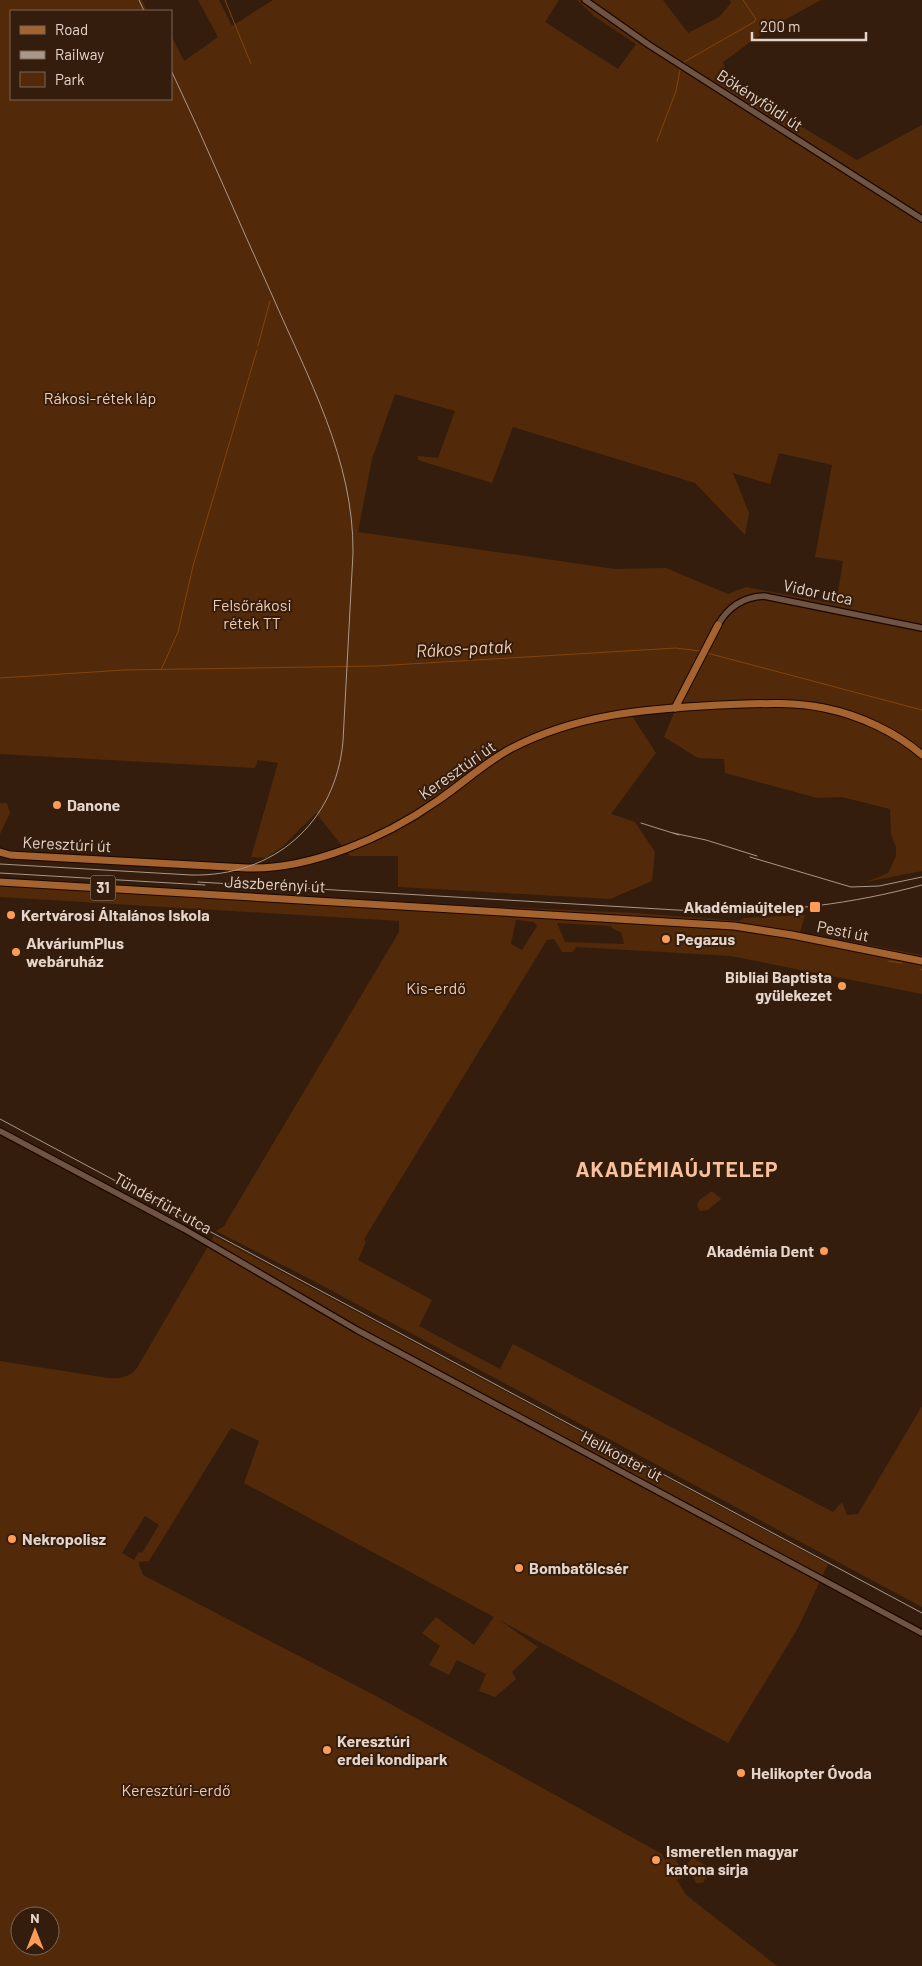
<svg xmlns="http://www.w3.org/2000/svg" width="922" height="1966" font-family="Barlow,sans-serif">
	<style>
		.green { fill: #522a0a; fill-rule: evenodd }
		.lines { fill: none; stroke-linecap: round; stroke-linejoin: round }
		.stream { stroke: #83430c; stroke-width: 1 }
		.minor-casing { stroke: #1b0600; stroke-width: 8 }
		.major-casing { stroke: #1b0600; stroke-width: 9 }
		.minor { stroke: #6f5443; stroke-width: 5.5 }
		.major { stroke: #a5632f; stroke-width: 7 }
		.rail { stroke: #aa978a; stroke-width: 1 }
		.poi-dot { fill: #fd9c57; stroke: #341d0c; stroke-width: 2 }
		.labels { text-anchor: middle; stroke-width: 4; stroke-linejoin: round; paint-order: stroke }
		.shield { fill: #341d0c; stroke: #b09d91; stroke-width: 1 }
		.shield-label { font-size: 15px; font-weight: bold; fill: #e5d4ca }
		.street-label { font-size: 16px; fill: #e5d4ca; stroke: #341d0c }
		.park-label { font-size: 16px; fill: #f1cbb2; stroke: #341d0c }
		.poi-label { font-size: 16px; font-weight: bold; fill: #e5d4ca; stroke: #341d0c; text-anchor: start }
		.water-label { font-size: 18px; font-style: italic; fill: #f3ccb4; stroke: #341d0c }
		.district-label { font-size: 21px; font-weight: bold; letter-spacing: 1px; fill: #f8c19d; stroke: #341d0c }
	</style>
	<rect width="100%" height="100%" fill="#341d0c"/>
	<g class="green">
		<path d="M 0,0 L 142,0 L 147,11 L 11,11 L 11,99 L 171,99 L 171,35 L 184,61 L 218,37 L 198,0 L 219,0 L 232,26 L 273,0 L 559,0 L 545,22 L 618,69 L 636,44 L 594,16 L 577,0 L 663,0 L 688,33 L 719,17 L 731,3 L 730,0 L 821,0 L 770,28 L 723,62 L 729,83 L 857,160 L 922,125 L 922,871 L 866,882 L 888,873 L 896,856 L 896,847 L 891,834 L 890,809 L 842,797 L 817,798 L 725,773 L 724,759 L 698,758 L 664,737 L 675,710 L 632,716 L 656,753 L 611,814 L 635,822 L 655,852 L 652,881 L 610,899 L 398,887 L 398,856 L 350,856 L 316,813 L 282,847 L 266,858 L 251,857 L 278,763 L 258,760 L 255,768 L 0,754 ZM 395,394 L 455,411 L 438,458 L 418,456 L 418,460 L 492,483 L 513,427 L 695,483 L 745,535 L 749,513 L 733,473 L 770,484 L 779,453 L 832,465 L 815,557 L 843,561 L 836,604 L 746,587 L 728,594 L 666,568 L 615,569 L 358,532 L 372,459 Z"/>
		<polygon points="0,803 7,803 10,813 0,834"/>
		<path d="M 0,878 L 477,906 L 635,913 L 739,921 L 744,918 L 805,915 L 800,932 L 922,955 L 922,994 L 731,956 L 576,947 L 573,952 L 562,952 L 554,939 L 547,940 L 364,1239 L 366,1242 L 358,1260 L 432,1300 L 419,1326 L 500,1369 L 513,1344 L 833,1512 L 842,1502 L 847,1515 L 858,1514 L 922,1406 L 922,1607 L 310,1279 L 216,1231 L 224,1226 L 399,932 L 399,921 L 0,897 ZM 516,920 L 534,922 L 537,926 L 522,950 L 511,944 ZM 557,923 L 611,926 L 613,929 L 621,932 L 624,944 L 565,942 Z"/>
		<polygon points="712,1191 721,1199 708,1210 700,1211 697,1206 699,1200"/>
		<path d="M 214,1236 L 828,1564 L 798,1628 L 728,1743 L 499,1620 L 538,1647 L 512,1672 L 516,1679 L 495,1697 L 479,1691 L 486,1674 L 457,1660 L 449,1675 L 429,1665 L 440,1646 L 422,1633 L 436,1617 L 474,1645 L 494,1617 L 244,1483 L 259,1441 L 231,1428 L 149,1561 L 138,1562 L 143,1575 L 376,1696 L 662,1854 L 665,1860 L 674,1856 L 685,1876 L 677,1880 L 686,1895 L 777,1966 L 0,1966 L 0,1361 L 108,1378 C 119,1379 129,1378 137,1368 ZM 145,1516 L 159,1525 L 142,1553 L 139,1552 L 134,1560 L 122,1553 ZM 20,1916 L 50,1916 L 50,1946 L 20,1946 Z"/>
		<polygon points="692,1857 711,1869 703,1883 696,1883 687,1865"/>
	</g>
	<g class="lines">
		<g class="stream">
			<polyline points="225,0 251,64"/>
			<polyline points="684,62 754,22 756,19 743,0"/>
			<polyline points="657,141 676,91 680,70"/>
			<polyline points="258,346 270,301"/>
			<polyline points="707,653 922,710"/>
			<polyline points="161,670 178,632 193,566 257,350"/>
			<polyline points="0,678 124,670 376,666 676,648 700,651"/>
			<polyline points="888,961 902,963"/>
			<polyline points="920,969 922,970"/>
		</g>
		<g class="minor-casing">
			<g id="minor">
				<polyline points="585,0 649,45 922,219"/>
				<path d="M 718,625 C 728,607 743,597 764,596 L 922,628"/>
				<polyline points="0,1131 184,1229 357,1330 922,1633"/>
			</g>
		</g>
		<g class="major-casing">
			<g id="major">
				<polyline points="675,708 718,625"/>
				<path d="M 0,852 L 10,855 L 247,868 C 310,870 386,837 437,801 C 462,784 483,764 510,749 C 577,714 645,709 719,705 C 755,704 789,701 824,708 C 859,715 896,732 922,755"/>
				<polyline points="0,882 734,926 792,935 922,961"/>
			</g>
		</g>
		<use href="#minor" class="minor"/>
		<use href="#major" class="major"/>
		<g class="rail">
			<polyline points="139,0 144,11"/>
			<polyline points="641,823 679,835"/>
			<polyline points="673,833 706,840 757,856"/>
			<polyline points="750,857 851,887 879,886 922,877"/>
			<path d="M 0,864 L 191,875 C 273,877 336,823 343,741 L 353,553 C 354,460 308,378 272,295 C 238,220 206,144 171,70"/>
			<polyline points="0,873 205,885"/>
			<path d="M 198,882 L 711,912 C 783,912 852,904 922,885"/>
			<polyline points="0,1119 922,1613"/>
		</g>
	</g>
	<g class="poi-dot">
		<circle cx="57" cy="805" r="5"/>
		<rect x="809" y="901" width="12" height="12" rx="2.5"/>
		<circle cx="11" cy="915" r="5"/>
		<circle cx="666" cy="939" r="5"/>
		<circle cx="16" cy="952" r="5"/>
		<circle cx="842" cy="986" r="5"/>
		<circle cx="824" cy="1251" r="5"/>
		<circle cx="12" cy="1539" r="5"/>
		<circle cx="519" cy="1568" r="5"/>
		<circle cx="327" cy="1750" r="5"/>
		<circle cx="741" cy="1773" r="5"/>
		<circle cx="656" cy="1860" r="5"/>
	</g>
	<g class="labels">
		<rect class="shield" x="90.5" y="875.5" width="25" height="25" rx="4"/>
		<g class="shield-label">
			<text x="103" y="893">31</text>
		</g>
		<g class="street-label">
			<text transform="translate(760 100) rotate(33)" y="6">Bökényföldi út</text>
			<text transform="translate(818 592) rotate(12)" y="6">Vidor utca</text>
			<text transform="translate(457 770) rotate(-35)" y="6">Keresztúri út</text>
			<text transform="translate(67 844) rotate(3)" y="6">Keresztúri út</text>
			<text transform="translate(275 884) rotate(3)" y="6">Jászberényi út</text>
			<text transform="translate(843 931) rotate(11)" y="6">Pesti út</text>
			<text transform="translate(163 1203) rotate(29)" y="6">Tündérfürt utca</text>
			<text transform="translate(622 1456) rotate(28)" y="6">Helikopter út</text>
		</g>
		<g class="park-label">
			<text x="100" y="404">Rákosi-rétek láp</text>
			<text x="252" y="611">Felsőrákosi<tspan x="252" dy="18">rétek TT</tspan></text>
			<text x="436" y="994">Kis-erdő</text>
			<text x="176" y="1796">Keresztúri-erdő</text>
		</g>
		<g class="poi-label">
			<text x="67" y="811">Danone</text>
			<text x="804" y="913" text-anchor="end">Akadémiaújtelep</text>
			<text x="21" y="921">Kertvárosi Általános Iskola</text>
			<text x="676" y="945">Pegazus</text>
			<text x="26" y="949">AkváriumPlus<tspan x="26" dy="18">webáruház</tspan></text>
			<text x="832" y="983" text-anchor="end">Bibliai Baptista<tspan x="832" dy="18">gyülekezet</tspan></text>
			<text x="814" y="1257" text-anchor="end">Akadémia Dent</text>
			<text x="22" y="1545">Nekropolisz</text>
			<text x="529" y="1574">Bombatölcsér</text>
			<text x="337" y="1747">Keresztúri<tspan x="337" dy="18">erdei kondipark</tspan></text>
			<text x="751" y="1779">Helikopter Óvoda</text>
			<text x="666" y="1857">Ismeretlen magyar<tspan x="666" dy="18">katona sírja</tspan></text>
		</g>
		<g class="water-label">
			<text transform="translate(464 649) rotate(-3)" y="6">Rákos-patak</text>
		</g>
		<g class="district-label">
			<text x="677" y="1177">AKADÉMIAÚJTELEP</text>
		</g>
	</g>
	<rect x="10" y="10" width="162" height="90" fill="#341d0c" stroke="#7b6658"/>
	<rect x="20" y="26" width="25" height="8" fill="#a5632f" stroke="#7b6658"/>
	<text x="55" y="35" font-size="15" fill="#e5d4ca">Road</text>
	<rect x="20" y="51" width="25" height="8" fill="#aa978a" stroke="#7b6658"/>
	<text x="55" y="60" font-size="15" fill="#e5d4ca">Railway</text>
	<rect x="20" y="72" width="25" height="15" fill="#522a0a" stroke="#7b6658"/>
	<text x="55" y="85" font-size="15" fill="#e5d4ca">Park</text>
	<g transform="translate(35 1931)"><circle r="24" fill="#341d0c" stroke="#7b6658"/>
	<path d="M0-4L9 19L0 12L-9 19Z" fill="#fd9c57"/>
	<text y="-8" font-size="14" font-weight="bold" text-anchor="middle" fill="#e5d4ca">N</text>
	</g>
	<path d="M752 32v8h114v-8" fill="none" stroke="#e5d4ca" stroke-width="2.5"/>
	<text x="760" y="32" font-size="15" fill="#e5d4ca" stroke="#341d0c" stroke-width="4" paint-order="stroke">200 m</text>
</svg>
